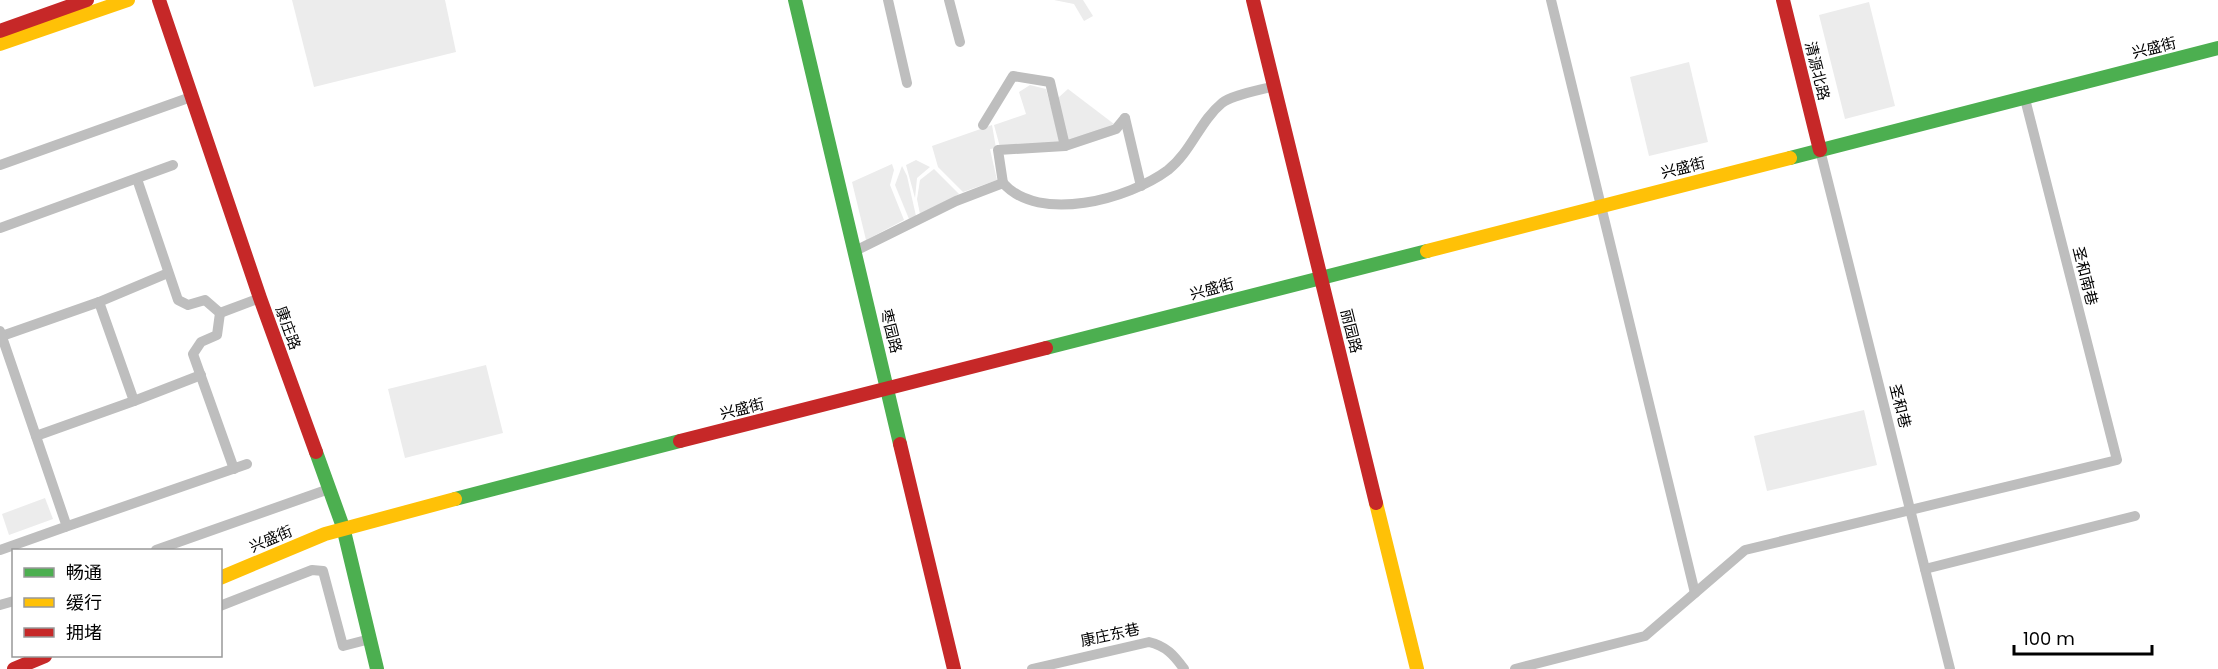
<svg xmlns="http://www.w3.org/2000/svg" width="2218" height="669" font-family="Poppins,'Noto Sans SC',sans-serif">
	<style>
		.green { fill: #ececec }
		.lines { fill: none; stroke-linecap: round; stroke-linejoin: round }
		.street { stroke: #bebebe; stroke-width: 10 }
		.fast { stroke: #4caf50; stroke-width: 14 }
		.slow { stroke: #ffc107; stroke-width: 14 }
		.jam { stroke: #c62828; stroke-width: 14 }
		.labels { text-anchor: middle; stroke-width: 4.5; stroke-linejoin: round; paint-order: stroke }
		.street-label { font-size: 15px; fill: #000; stroke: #fff }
	</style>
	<rect width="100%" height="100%" fill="#fff"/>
	<g class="green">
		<polygon points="292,0 445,0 456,52 314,87"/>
		<polygon points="1054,0 1083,0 1093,16 1084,21 1074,4"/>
		<polygon points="1869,2 1895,106 1845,119 1819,15"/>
		<polygon points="1689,62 1708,142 1649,156 1630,77"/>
		<polygon points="1030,85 1046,89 1061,144 1000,147 994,125 1026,114 1019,92"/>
		<polygon points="1068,89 1114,124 1069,143 1058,98"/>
		<polygon points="992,125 996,148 990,149 997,180 963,192 938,167 932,146"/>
		<polygon points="916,160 930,167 917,178 915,198 906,165"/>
		<polygon points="892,164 894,170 890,185 904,220 866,240 852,182"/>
		<polygon points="902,166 907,176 916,216 909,219 895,185"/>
		<polygon points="934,169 959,194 920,214 917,199 920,180"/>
		<polygon points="486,365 503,433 405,458 388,389"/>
		<polygon points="1864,410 1877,465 1767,491 1754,436"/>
		<polygon points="45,498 53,519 9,535 2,514"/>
	</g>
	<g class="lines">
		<g class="street">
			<polyline points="888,0 907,83"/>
			<polyline points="949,0 960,42"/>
			<polyline points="1551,0 1695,593"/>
			<polyline points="1125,118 1141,186"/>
			<polyline points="983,125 1013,76 1050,82 1065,146 1116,129 1125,118"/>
			<polyline points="1820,150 1950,669"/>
			<polyline points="0,165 191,97"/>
			<polyline points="137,179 178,300 188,305 205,300 220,313 217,335 201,342 193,354 234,469"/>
			<polyline points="1003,183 998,150 1065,146"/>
			<polyline points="0,228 173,165"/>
			<path d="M 855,251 L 956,201 L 1003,183 C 1039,224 1129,199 1168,170 C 1191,152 1200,121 1222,103 C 1231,95 1261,90 1274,86"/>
			<polyline points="99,302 168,273"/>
			<polyline points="220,313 260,298"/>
			<polyline points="2,336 99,302 134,401 36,436"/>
			<polyline points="134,401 201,375"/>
			<polyline points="65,527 247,464"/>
			<polyline points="0,550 65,527 66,524 0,331"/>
			<polyline points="156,550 329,489"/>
			<polyline points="1925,569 2135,516"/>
			<polyline points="0,605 14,601"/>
			<polyline points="220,606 312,570 323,571 343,646 370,639"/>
			<path d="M 1032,669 L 1149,642 C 1166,646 1174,655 1184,669"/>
			<polyline points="1515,669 1645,636 1745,550 2117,460 2025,99"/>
		</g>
		<g class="fast">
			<polyline points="795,0 900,444"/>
			<polyline points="1790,158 2218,48"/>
			<polyline points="1046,348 1427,251"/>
			<polyline points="316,452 343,527 377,669"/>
			<polyline points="455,499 680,441"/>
		</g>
		<g class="slow">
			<polyline points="0,44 128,0"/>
			<polyline points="1427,251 1790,158"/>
			<polyline points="1376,503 1417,669"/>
			<polyline points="220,578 325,534 455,499"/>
		</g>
		<g class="jam">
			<polyline points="159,0 260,298 316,452"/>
			<polyline points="1253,0 1376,503"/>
			<polyline points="1783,0 1820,150"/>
			<polyline points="0,31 87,0"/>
			<polyline points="680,441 1046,348"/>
			<polyline points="900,444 954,669"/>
			<polyline points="14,669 45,656"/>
		</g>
	</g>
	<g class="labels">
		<g class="street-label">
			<text transform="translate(2154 48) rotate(-14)" y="5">兴盛街</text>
			<text transform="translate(1817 71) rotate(76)" y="5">清源北路</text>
			<text transform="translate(1683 168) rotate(-14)" y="5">兴盛街</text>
			<text transform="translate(2085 276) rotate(76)" y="5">圣和南巷</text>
			<text transform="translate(1212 289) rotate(-15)" y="5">兴盛街</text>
			<text transform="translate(288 328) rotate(70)" y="5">康庄路</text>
			<text transform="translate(891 331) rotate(76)" y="5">枣园路</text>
			<text transform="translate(1351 331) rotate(76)" y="5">丽园路</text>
			<text transform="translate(1900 406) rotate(76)" y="5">圣和巷</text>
			<text transform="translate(742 409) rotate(-14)" y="5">兴盛街</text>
			<text transform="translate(271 539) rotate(-23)" y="5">兴盛街</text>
			<text transform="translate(1110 635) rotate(-12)" y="5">康庄东巷</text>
		</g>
	</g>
	<rect x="12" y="549" width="210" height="108" fill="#ffffff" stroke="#999999" stroke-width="1.5"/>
	<rect x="24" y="568" width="30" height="9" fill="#4caf50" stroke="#999999" stroke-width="1.5"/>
	<text x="66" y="579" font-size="18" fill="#000000">畅通</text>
	<rect x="24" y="598" width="30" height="9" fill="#ffc107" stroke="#999999" stroke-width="1.5"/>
	<text x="66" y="609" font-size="18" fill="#000000">缓行</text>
	<rect x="24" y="628" width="30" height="9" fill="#c62828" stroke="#999999" stroke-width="1.5"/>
	<text x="66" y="639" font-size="18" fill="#000000">拥堵</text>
	<path d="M2014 645v9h138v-9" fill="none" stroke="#000000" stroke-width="3"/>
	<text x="2023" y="645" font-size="18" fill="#000000" stroke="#ffffff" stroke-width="4.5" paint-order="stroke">100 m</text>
</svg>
